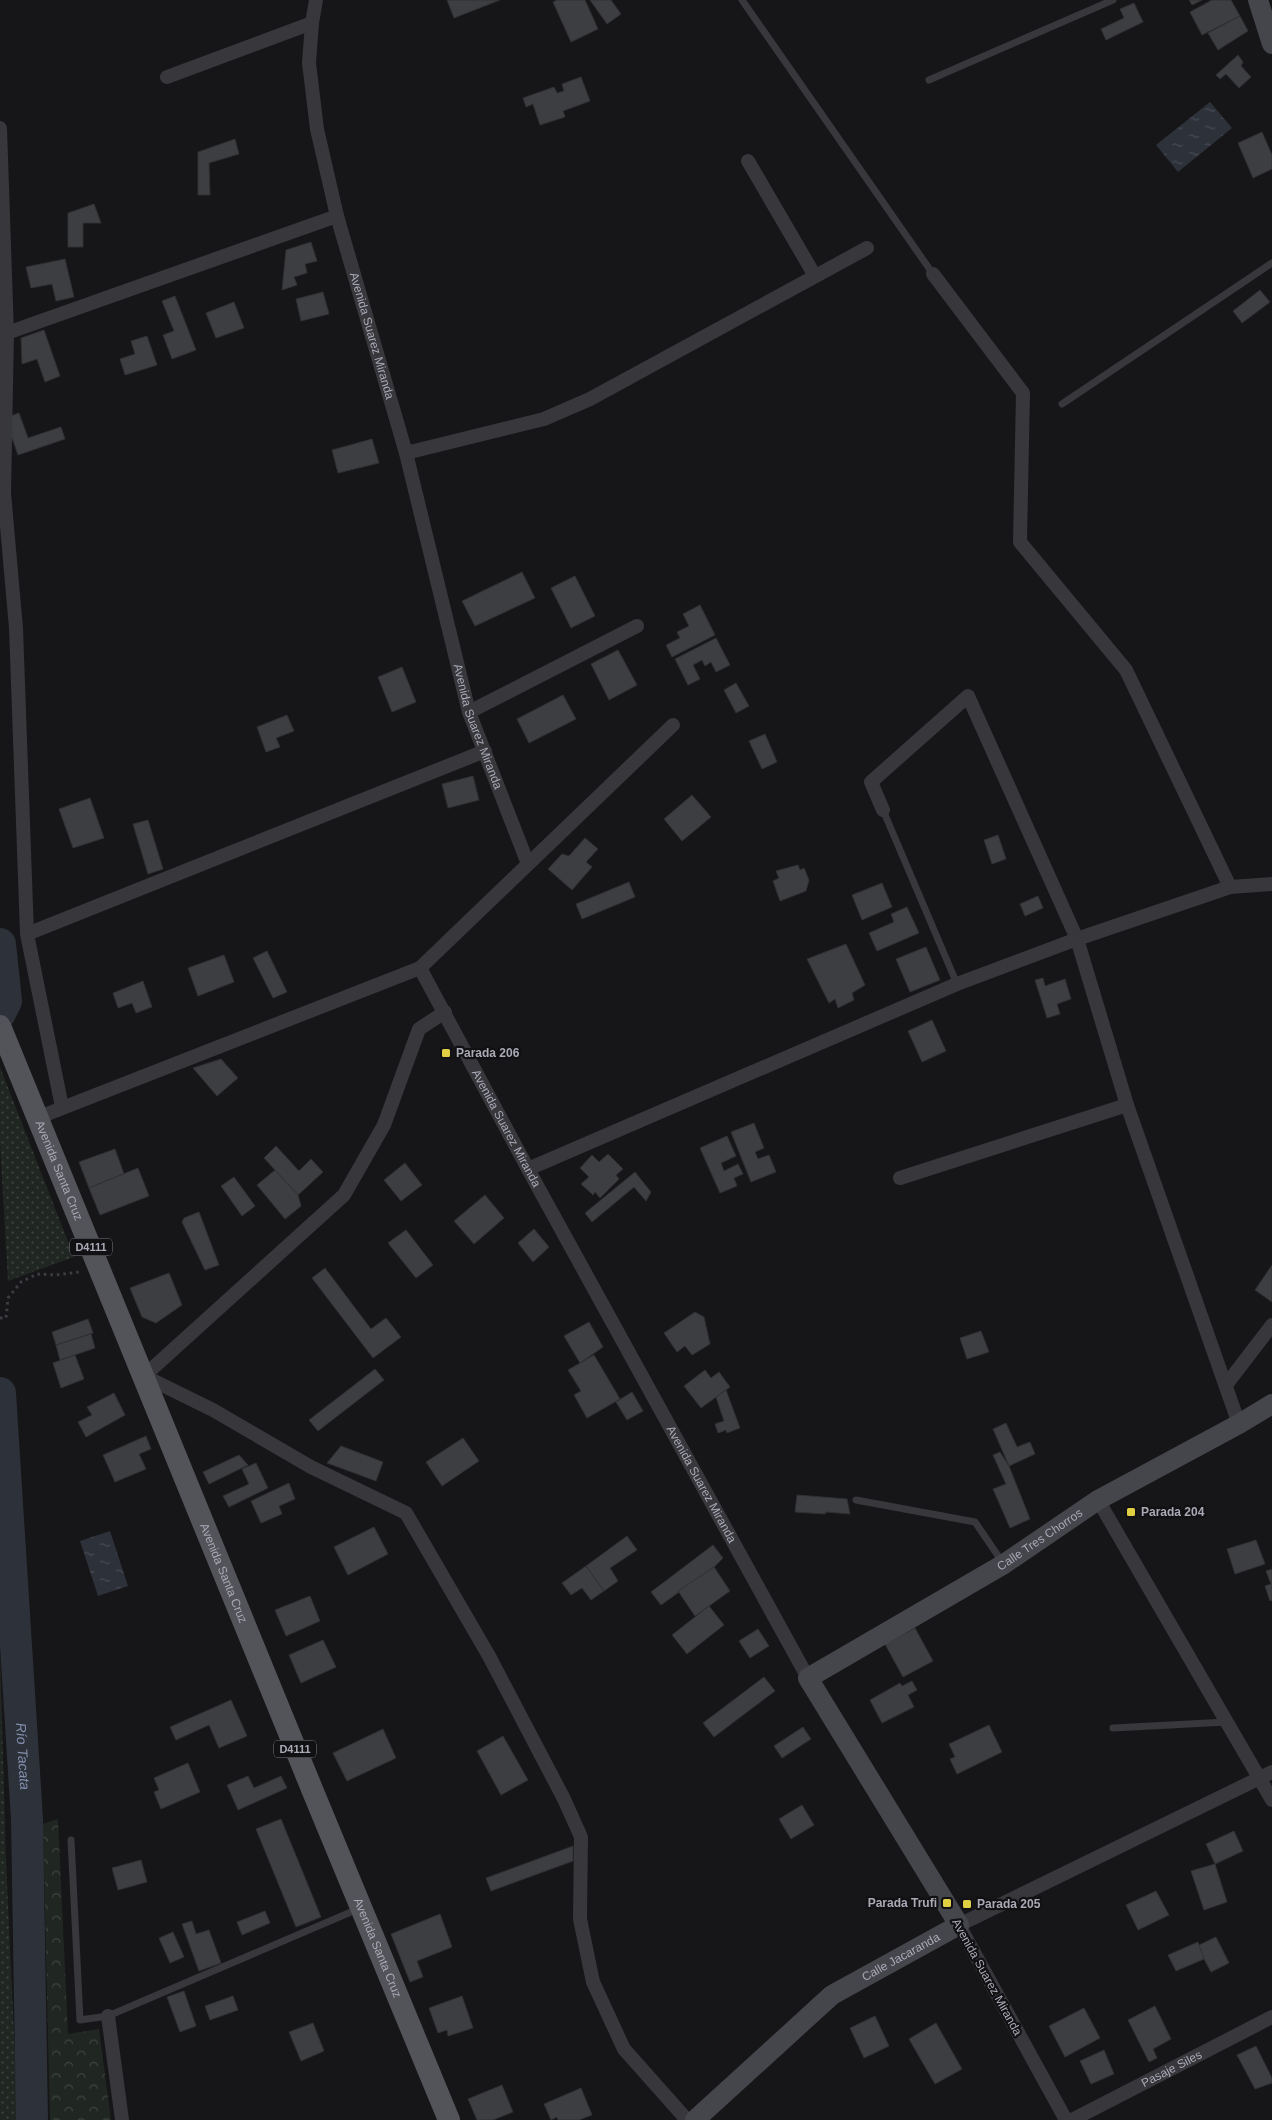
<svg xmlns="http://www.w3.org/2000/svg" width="1272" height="2120" font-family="Helvetica,sans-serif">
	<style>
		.grass { fill: url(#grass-dots) }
		.forest { fill: url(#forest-crowns) }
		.water { fill: url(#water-ripples) }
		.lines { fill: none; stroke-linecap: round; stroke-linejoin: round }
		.river { stroke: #2d313a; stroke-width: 32 }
		.building { fill: #3d3e41; stroke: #303033 }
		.path { stroke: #3d3d43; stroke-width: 3; stroke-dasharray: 2.5 4; stroke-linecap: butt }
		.lane { stroke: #37373c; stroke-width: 7 }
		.street { stroke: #37373c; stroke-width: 14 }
		.secondary { stroke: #45454c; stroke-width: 20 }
		.primary { stroke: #53535a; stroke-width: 22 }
		.poi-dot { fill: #e1cf43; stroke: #111012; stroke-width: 2 }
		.labels { text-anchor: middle; stroke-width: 4.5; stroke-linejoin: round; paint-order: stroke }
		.shield { fill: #111012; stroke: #7b7c85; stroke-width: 1 }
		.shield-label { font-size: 11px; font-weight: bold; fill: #a9aab6 }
		.street-label { font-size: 12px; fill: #a9aab6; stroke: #111012 }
		.poi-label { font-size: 12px; font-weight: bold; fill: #a9aab6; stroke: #111012; text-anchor: start }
		.water-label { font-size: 14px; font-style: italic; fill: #8390ae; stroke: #111012 }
	</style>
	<defs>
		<pattern id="grass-dots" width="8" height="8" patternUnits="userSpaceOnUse" patternTransform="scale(1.25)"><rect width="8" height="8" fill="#202722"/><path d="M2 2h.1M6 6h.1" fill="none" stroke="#3e4440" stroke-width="1.8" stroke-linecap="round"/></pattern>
		<pattern id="forest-crowns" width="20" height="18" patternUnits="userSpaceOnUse" patternTransform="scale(1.25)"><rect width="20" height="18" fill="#202722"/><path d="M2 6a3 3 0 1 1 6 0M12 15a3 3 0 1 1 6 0" fill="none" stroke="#3e4440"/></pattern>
		<pattern id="water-ripples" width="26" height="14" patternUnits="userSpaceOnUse" patternTransform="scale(1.25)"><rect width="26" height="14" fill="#2d313a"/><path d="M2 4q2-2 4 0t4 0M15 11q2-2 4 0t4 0" fill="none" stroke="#494c54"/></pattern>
	</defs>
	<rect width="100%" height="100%" fill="#161517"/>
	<g class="grass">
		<polygon points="0,1067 74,1257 8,1281 0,1143"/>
		<polygon points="0,1653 6,1861 18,2120 0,2120"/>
	</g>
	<polygon class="forest" points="58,1819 68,2034 99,2029 111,2120 50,2120 43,1824"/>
	<g class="water">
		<polygon points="1210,102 1232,128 1178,172 1156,145"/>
		<polygon points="110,1531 128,1586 98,1596 80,1541"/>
	</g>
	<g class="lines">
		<g class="river">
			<polyline points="0,944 6,1001 0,1013"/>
			<path id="s1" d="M 0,1393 L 27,1819 L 32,2120"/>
		</g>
	</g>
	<g class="building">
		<polygon points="447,0 500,0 454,18"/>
		<polygon points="557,0 585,0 598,29 571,42 553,2"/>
		<polygon points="590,0 611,0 621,14 607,24"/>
		<polygon points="1189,0 1202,0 1192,5"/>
		<polygon points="1212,0 1231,0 1240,16 1202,35 1190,12"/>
		<polygon points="1134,3 1143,22 1106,40 1101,29 1124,18 1120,9"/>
		<polygon points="1240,16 1248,31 1218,50 1208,33"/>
		<polygon points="1238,55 1243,62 1241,66 1251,77 1239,88 1226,74 1220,79 1216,75"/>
		<polygon points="581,77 590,101 563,111 565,117 540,125 533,104 526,107 523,98 554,87 557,93 564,91 562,84"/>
		<polygon points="1262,132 1272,155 1272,169 1253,178 1238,143"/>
		<polygon points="235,139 239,154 209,163 210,195 198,195 198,152"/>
		<polygon points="94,204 101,223 83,223 83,247 68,247 68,213"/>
		<polygon points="311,242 317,261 305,264 307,273 294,277 297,285 282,290 286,250"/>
		<polygon points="65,259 74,297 56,301 52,284 31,288 26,267"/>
		<polygon points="1260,290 1270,302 1242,323 1233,311"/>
		<polygon points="323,292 329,314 301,321 296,299"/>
		<polygon points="175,296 196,350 172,359 163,335 174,331 162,301"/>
		<polygon points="234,302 244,328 216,338 206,313"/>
		<polygon points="44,330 60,376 45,382 37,359 22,364 21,338"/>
		<polygon points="147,336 157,365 125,375 120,359 135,354 131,341"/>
		<polygon points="19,413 28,438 61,427 65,439 18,455 5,418"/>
		<polygon points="372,439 379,463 338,473 332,450"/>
		<polygon points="522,572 535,598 475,626 462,601"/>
		<polygon points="575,576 595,616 571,628 551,588"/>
		<polygon points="700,605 715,635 672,657 666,645 680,638 677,632 689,626 683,614"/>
		<polygon points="716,638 730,665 716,672 711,662 705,666 702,660 693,665 700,679 688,685 675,659"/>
		<polygon points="618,650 637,685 609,700 591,664"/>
		<polygon points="402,667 416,702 392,712 378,677"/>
		<polygon points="736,683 749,706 736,713 724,690"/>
		<polygon points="563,695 576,719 529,743 517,719"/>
		<polygon points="287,715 294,731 276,738 280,747 266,752 257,727"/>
		<polygon points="765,734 777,762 762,769 749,741"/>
		<polygon points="473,776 479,800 448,808 442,784"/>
		<polygon points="692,795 711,817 682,841 664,819"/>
		<polygon points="90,798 104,838 73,848 59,809"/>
		<polygon points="148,820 163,869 148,874 133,824"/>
		<polygon points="998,835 1006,859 992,864 984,840"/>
		<polygon points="585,838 598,849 586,862 592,867 572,890 548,869 562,854 569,856"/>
		<polygon points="798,865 800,870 804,868 809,880 806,891 780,901 773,881 779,878 776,871"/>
		<polygon points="629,882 635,897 582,919 576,904"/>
		<polygon points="882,883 892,907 862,920 852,895"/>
		<polygon points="1038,896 1043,908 1025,916 1020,904"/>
		<polygon points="907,907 919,933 877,951 869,933 894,922 891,914"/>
		<polygon points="846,944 865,985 852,993 854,1000 838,1008 835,999 829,1003 807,959"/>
		<polygon points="926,947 940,980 910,992 896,959"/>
		<polygon points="267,951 287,992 273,998 253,958"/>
		<polygon points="224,955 234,982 198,996 188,968"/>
		<polygon points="1043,978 1045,986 1065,979 1071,999 1057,1004 1060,1014 1047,1018 1035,980"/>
		<polygon points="143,981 152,1007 136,1013 132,1003 118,1008 113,993"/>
		<polygon points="932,1020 946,1051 922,1062 908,1031"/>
		<polygon points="221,1059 238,1078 217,1096 193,1068"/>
		<polygon points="754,1123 764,1148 755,1152 758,1159 769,1155 776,1172 751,1182 731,1132"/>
		<polygon points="727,1136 736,1156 721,1163 724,1171 738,1164 743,1174 734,1178 737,1186 720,1193 700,1148"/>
		<polygon points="276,1146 299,1171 311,1159 323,1172 298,1195 264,1158"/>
		<polygon points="115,1149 124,1174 89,1188 79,1162"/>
		<polygon points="608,1154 623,1169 616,1175 619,1179 600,1198 595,1192 593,1195 581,1184 589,1177 580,1168 592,1155 599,1162"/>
		<polygon points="405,1163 422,1185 401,1201 384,1180"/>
		<polygon points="138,1168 149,1196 100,1215 89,1188"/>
		<polygon points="275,1170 298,1195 301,1206 285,1219 257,1185"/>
		<polygon points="635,1172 651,1192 646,1201 634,1187 592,1222 585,1213"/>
		<polygon points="234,1177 255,1206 242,1216 221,1186"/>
		<polygon points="485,1195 504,1218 474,1244 454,1221"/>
		<polygon points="199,1212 219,1265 205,1270 182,1222 184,1218"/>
		<polygon points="534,1229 549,1247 533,1262 518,1243"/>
		<polygon points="406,1230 433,1265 416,1278 388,1243"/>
		<polygon points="1272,1265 1272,1302 1255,1290"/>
		<polygon points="325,1268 371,1329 386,1318 401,1337 373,1358 312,1278"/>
		<polygon points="169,1273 182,1305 156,1323 142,1317 130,1288"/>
		<polygon points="695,1312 704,1317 710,1344 692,1355 685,1346 677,1352 664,1333"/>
		<polygon points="88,1319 93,1333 56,1345 52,1332"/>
		<polygon points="589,1322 603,1347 580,1363 564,1336"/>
		<polygon points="981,1331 989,1352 967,1359 960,1338"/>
		<polygon points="91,1334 95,1348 60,1360 56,1345"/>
		<polygon points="75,1355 84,1379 61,1388 53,1363"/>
		<polygon points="594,1355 620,1399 587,1418 574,1395 581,1391 568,1370"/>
		<polygon points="375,1369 384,1380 318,1431 309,1420"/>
		<polygon points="705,1370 711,1378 719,1372 730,1387 701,1408 684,1386"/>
		<polygon points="726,1390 740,1428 727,1433 726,1430 718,1433 715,1424 724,1421 716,1397"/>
		<polygon points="632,1392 643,1411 627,1420 616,1402"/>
		<polygon points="114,1393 125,1415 86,1437 78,1422 92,1415 87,1407"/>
		<polygon points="1006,1423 1017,1447 1030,1442 1035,1454 1009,1466 993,1429"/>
		<polygon points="146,1436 151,1449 139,1454 146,1469 115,1482 103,1455"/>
		<polygon points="463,1438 479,1461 442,1486 426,1462"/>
		<polygon points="341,1446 383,1462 376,1481 327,1463"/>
		<polygon points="1000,1452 1009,1466 1030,1519 1010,1528 993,1489 1006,1484 993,1455"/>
		<polygon points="239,1455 248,1465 209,1484 203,1472"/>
		<polygon points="256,1463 268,1488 229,1507 223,1496 249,1484 242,1469"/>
		<polygon points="289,1483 295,1499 279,1506 282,1514 261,1523 251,1501"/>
		<polygon points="797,1495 847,1499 850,1514 826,1512 825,1514 795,1512"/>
		<polygon points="374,1527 388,1554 348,1575 334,1547"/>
		<polygon points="627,1536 637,1550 610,1568 618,1581 604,1591 586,1566"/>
		<polygon points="1256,1540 1265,1564 1235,1574 1227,1549"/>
		<polygon points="713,1545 723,1558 714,1567 661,1605 651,1592"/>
		<polygon points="586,1566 604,1591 591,1600 582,1588 571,1595 562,1583"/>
		<polygon points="714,1567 730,1591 695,1616 678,1591"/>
		<polygon points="1272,1569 1272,1600 1270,1601 1265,1586 1271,1584 1266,1571"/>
		<polygon points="310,1596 320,1621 286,1636 275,1610"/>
		<polygon points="709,1606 724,1625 687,1654 672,1635"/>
		<polygon points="915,1628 933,1661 903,1677 885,1644"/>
		<polygon points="758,1629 769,1646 750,1658 739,1641"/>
		<polygon points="323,1640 336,1667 301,1683 289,1655"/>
		<polygon points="764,1677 775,1691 714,1737 703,1723"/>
		<polygon points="912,1681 917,1690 908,1695 914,1707 882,1723 870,1700 900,1683 902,1686"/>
		<polygon points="231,1700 247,1736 219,1748 209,1725 176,1740 170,1727"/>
		<polygon points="989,1725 1002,1752 957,1774 950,1759 955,1757 949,1744"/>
		<polygon points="803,1727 811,1739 782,1758 774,1746"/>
		<polygon points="383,1729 396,1758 347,1781 333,1753"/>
		<polygon points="503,1736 528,1780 501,1795 477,1751"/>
		<polygon points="188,1763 200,1792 161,1809 154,1792 159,1790 154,1778"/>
		<polygon points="248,1776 254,1788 281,1776 287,1788 238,1810 227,1785"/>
		<polygon points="802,1805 814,1825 791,1839 779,1819"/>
		<polygon points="281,1819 321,1917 296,1927 256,1829"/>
		<polygon points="1234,1831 1243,1851 1215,1864 1206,1844"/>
		<polygon points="573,1846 573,1861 491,1891 486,1878"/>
		<polygon points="141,1860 147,1882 118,1890 112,1868"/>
		<polygon points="1215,1864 1227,1902 1204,1910 1191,1871"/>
		<polygon points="1156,1891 1169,1915 1138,1930 1126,1905"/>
		<polygon points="265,1911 270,1923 242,1935 237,1922"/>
		<polygon points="440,1914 452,1947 417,1961 423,1977 410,1982 391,1934"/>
		<polygon points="192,1921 196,1934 209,1930 221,1963 199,1971 182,1924"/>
		<polygon points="173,1932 184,1957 170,1963 159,1938"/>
		<polygon points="1216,1937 1229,1963 1211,1972 1197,1946"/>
		<polygon points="1198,1942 1204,1959 1176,1971 1168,1955"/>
		<polygon points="184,1991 196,2026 180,2032 167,1997"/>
		<polygon points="233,1996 238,2010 210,2020 205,2006"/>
		<polygon points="462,1996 473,2028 448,2036 447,2030 438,2033 429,2008"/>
		<polygon points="1155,2006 1171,2039 1153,2049 1157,2058 1149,2062 1128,2020"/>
		<polygon points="1084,2008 1100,2038 1065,2057 1049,2026"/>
		<polygon points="875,2016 889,2046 864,2058 850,2028"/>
		<polygon points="313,2023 324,2051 301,2061 289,2032"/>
		<polygon points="936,2023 962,2069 935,2084 909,2039"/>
		<polygon points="1256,2046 1272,2078 1272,2083 1255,2089 1237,2055"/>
		<polygon points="1104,2050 1114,2074 1091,2084 1080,2061"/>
		<polygon points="502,2085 513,2112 493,2120 477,2120 468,2099"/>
		<polygon points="581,2088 592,2115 579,2120 558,2120 557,2117 551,2120 544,2104"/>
	</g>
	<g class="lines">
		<polyline class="path" points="0,1318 6,1318 8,1298 21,1282 37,1274 56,1275 79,1272"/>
		<g class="lane">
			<polyline points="742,0 933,274"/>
			<polyline points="929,80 1113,0"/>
			<polyline points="1062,404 1272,263"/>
			<polyline points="883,810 957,984"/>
			<polyline points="856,1500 975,1522 1003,1563"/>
			<polyline points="1113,1728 1227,1722"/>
			<polyline points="71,1840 80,2020 108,2016 358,1909"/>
		</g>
		<g class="street">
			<path id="s2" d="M 316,0 L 312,23 L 309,63 L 317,129 L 337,216 L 406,453 L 469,712 L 528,864"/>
			<polyline points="167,77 312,23"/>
			<polyline points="0,128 7,333 4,493 16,628 27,934 62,1107"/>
			<polyline points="748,161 815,276"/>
			<polyline points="933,274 1023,393 1020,542 1126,670 1230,887"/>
			<polyline points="7,333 337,216"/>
			<polyline points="406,453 544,419 590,399 867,248"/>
			<polyline points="469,712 637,626"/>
			<polyline points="883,810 871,782 968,696 1077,939 1127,1105 1239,1424"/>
			<polyline points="27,934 485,751"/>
			<path id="s3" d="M 420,968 L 528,1169 L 808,1678"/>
			<polyline points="445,1012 419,1029 384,1125 344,1195 144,1376 213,1410 311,1467 406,1513 489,1656 564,1799 581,1837 580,1919 593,1982 624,2049 687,2120"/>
			<polyline points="37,1118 420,968 673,725"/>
			<polyline points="528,1169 957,984 1077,939 1230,887 1272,884"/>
			<polyline points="900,1178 1127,1105"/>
			<polyline points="1226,1385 1272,1325"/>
			<polyline points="1098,1500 1272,1800"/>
			<polyline points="108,2016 122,2120"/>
			<polyline points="1066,2120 959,1925 1272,1772"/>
			<path id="s4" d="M 1072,2120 L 1272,2017"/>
		</g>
		<g class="secondary">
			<polyline points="1258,0 1272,44"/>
			<path id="s5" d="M 695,2120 L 832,1995 L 959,1925 L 808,1678 L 1004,1564 L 1098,1500 L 1239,1424 L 1272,1404"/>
		</g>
		<path class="primary" id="s6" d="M 0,1026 L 314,1794 L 449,2120"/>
	</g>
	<g class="poi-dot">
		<rect x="441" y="1048" width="10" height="10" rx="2.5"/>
		<rect x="1126" y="1507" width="10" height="10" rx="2.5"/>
		<rect x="942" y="1898" width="10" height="10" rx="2.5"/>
		<rect x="962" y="1899" width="10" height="10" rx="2.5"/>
	</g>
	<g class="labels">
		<g class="shield">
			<rect x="70" y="1238.5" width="42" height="17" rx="4"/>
			<rect x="274" y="1740.5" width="42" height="17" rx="4"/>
		</g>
		<g class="shield-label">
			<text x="91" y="1251">D4111</text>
			<text x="295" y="1753">D4111</text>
		</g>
		<g class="street-label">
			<text dy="4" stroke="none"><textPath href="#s2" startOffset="344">Avenida Suarez Miranda</textPath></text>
			<text dy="4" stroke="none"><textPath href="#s2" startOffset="749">Avenida Suarez Miranda</textPath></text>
			<text dy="4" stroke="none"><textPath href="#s3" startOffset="182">Avenida Suarez Miranda</textPath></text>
			<text dy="4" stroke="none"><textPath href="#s6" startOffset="156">Avenida Santa Cruz</textPath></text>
			<text dy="4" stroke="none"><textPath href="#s3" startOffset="588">Avenida Suarez Miranda</textPath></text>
			<text dy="4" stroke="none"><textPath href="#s5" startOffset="890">Calle Tres Chorros</textPath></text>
			<text dy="4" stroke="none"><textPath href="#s6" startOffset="591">Avenida Santa Cruz</textPath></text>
			<text dy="4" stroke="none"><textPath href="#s6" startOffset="996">Avenida Santa Cruz</textPath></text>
			<text dy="4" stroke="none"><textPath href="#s5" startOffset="264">Calle Jacaranda</textPath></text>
			<text transform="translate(987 1977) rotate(61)" y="4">Avenida Suarez Miranda</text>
			<text dy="4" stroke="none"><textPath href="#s4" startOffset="112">Pasaje Siles</textPath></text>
		</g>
		<g class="poi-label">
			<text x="456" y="1057">Parada 206</text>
			<text x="1141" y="1516">Parada 204</text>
			<text x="937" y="1907" text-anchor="end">Parada Trufi</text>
			<text x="977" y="1908">Parada 205</text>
		</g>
		<g class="water-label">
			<text dy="5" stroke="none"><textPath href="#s1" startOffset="364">Río Tacata</textPath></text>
		</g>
	</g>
</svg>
